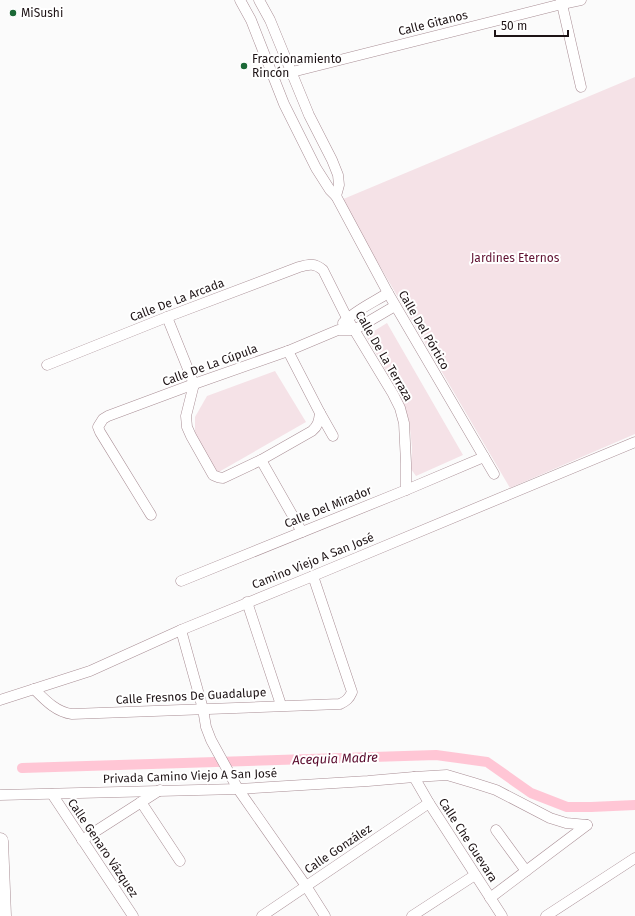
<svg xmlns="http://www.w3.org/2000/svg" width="635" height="916" font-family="'Fira Sans',sans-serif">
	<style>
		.green { fill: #f5e2e7 }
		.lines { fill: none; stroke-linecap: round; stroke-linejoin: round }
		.canal { stroke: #ffc6d5; stroke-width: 10 }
		.street-casing { stroke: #a98e95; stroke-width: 11 }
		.primary-casing { stroke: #a98e95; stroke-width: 17 }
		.street { stroke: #fff; stroke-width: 10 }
		.primary { stroke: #fff; stroke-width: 16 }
		.poi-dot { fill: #1b6836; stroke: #fff; stroke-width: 1.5 }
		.labels { text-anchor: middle; stroke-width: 4; stroke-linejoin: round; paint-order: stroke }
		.poi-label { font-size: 12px; fill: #1d1315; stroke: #fff; text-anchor: start }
		.street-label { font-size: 12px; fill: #1d1315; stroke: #fff }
		.park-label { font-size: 12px; fill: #601232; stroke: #fff }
		.water-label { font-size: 13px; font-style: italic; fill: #57072a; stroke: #fff }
	</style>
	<rect width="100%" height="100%" fill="#fbfbfb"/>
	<g class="green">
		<polygon points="635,77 635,434 510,488 341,200"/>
		<polygon points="387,323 463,455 416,476 411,469 412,447 409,420 401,397 366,336"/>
		<polygon points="275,371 306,422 217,473 195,437 195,417 207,396"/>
	</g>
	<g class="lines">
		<polyline class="canal" points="22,768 436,755 487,762 531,793 567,807 591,807 635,805"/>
		<g class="street-casing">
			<g id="street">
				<polyline points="240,0 251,20 284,104 316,168 330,190 336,196 388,293 494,474"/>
				<polyline points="259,0 270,20 309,115 332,160 338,175 339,185 336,196"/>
				<polyline points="561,0 581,87"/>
				<polyline points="292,72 562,4 581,0"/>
				<path d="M 167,317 L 194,384 L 186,416 L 187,427 L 191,436 L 213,475 C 217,477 219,478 223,478 L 261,460 L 312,431 C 318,426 319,421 320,413"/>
				<path d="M 343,323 C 354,311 374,302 388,293"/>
				<polyline points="288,351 320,413 333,436"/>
				<path d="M 47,365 L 167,317 L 299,267 C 309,264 315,263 323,270 L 347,318 L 393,394 L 400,408 L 404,423 L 406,463 L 406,490"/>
				<polyline points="261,460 302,532"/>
				<polyline points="151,515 100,432 98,427 103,419 108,416 194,384 288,351 338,330 354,330 395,306"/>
				<polyline points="181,581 406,490 484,457"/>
				<polyline points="247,602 281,705"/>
				<polyline points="181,630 203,709 206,727 211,740 238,789 306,886 325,916"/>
				<path d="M 34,689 C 45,700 56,712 72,714 L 340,704 C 346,701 349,699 352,692 L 313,576"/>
				<polyline points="0,700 90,671 181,630 313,576 635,442"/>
				<polyline points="414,777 429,803 502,916"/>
				<polyline points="52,794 133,916"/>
				<polyline points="0,795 238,789 368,781 414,777 447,775 474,783 496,790 550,818 566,823 587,825"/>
				<polyline points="141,802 180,861"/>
				<polyline points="496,830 526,871"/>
				<polyline points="82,840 160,790"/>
				<polyline points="490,898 587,825"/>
				<polyline points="262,916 429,803"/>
				<polyline points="412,916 475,875"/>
				<polyline points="546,916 635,858"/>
			</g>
		</g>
		<g class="primary-casing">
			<polyline id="primary" points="0,841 3,916"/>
		</g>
		<use href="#street" class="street"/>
		<use href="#primary" class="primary"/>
	</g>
	<g class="poi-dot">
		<circle cx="13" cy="13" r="4"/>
		<circle cx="244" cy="66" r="4"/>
	</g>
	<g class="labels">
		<g class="poi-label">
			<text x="21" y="17">MiSushi</text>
			<text x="252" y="63">Fraccionamiento<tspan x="252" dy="14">Rincón</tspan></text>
		</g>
		<g class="street-label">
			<text transform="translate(433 23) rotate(-14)" y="4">Calle Gitanos</text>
			<text transform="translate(177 300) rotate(-21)" y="4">Calle De La Arcada</text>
			<text transform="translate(424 330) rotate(60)" y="4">Calle Del Pórtico</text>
			<text transform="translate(384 356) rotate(60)" y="4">Calle De La Terraza</text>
			<text transform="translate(210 365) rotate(-20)" y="4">Calle De La Cúpula</text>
			<text transform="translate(328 507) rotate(-22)" y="4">Calle Del Mirador</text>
			<text transform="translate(313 561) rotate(-22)" y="4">Camino Viejo A San José</text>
			<text transform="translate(191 696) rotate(-3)" y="4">Calle Fresnos De Guadalupe</text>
			<text transform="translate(190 776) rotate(-2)" y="4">Privada Camino Viejo A San José</text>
			<text transform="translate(468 840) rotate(57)" y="4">Calle Che Guevara</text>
			<text transform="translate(103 848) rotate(56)" y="4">Calle Genaro Vázquez</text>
			<text transform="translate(338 849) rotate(-34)" y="4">Calle González</text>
		</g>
		<g class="park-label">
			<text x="515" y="262">Jardines Eternos</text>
		</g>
		<g class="water-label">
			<text transform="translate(335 758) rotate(-2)" y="5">Acequia Madre</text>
		</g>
	</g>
	<path d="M495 30v6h73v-6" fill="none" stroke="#1d1315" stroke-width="2"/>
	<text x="501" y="30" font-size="12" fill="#1d1315" stroke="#ffffff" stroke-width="3" paint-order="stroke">50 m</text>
</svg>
